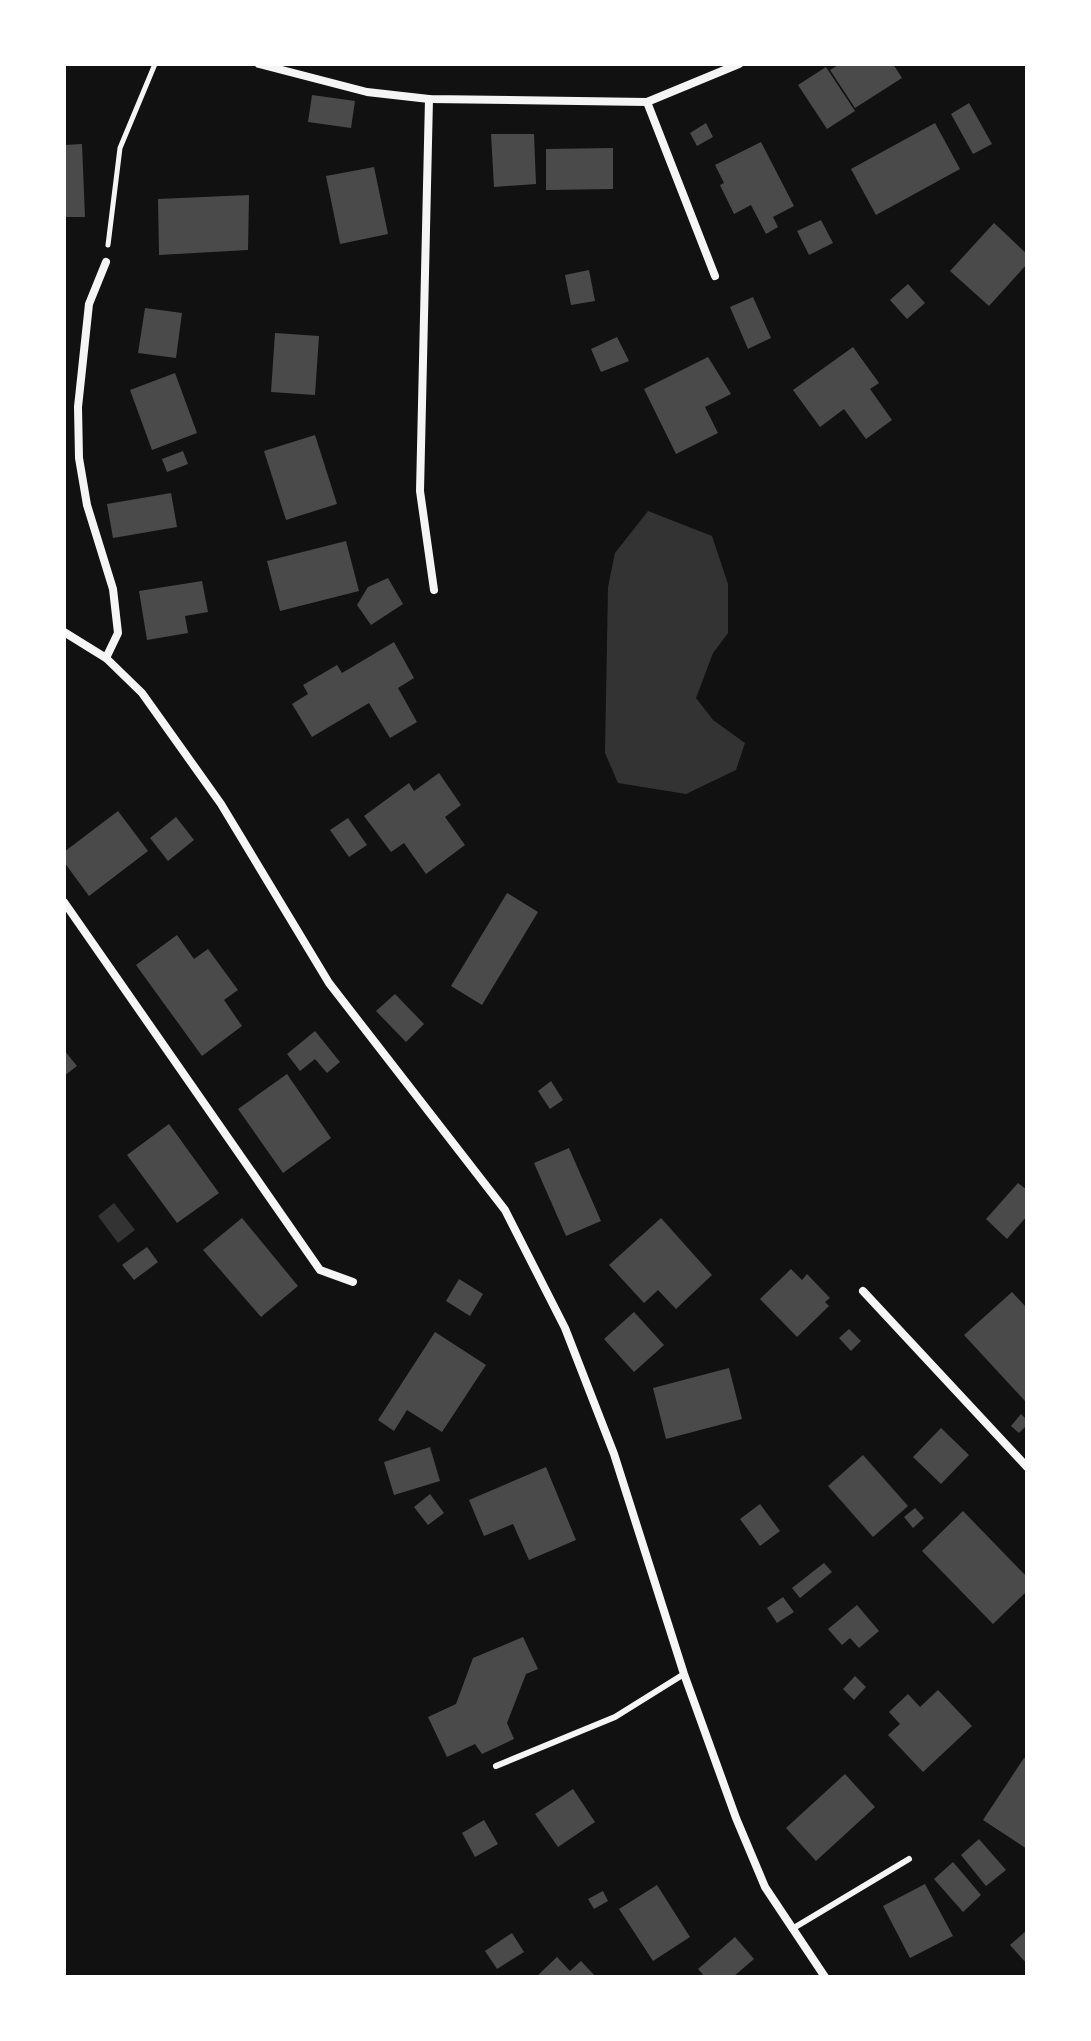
<svg xmlns="http://www.w3.org/2000/svg" width="1091" height="2041" font-family="'Archivo Narrow',sans-serif">
	<style>
		.water { fill: #333 }
		.building { fill: #4a4a4a }
		.lines { fill: none; stroke-linecap: round; stroke-linejoin: round }
		.path { stroke: #f5f5f5; stroke-width: 5 }
		.service { stroke: #f5f5f5; stroke-width: 6 }
		.minor { stroke: #f5f5f5; stroke-width: 8 }
	</style>
	<rect width="100%" height="100%" fill="#111"/>
	<g class="water">
		<polygon points="648,511 712,536 728,584 728,633 713,653 696,698 713,720 745,743 736,770 686,794 618,783 605,753 608,587 615,553"/>
		<polygon points="114,1203 135,1230 118,1243 98,1216"/>
	</g>
	<g class="building">
		<polygon points="840,64 893,64 902,78 855,108 830,70"/>
		<polygon points="826,67 855,111 827,129 798,85"/>
		<polygon points="312,95 355,101 351,128 308,122"/>
		<polygon points="969,103 992,144 973,154 951,114"/>
		<polygon points="706,123 713,137 697,146 690,133"/>
		<polygon points="935,123 960,169 876,215 851,169"/>
		<polygon points="491,134 534,134 536,184 494,187"/>
		<polygon points="761,142 794,206 773,217 778,227 766,234 751,205 734,214 720,185 724,183 715,165"/>
		<polygon points="82,144 85,217 64,217 64,145"/>
		<polygon points="613,148 613,189 546,190 546,149"/>
		<polygon points="374,167 388,234 340,244 326,176"/>
		<polygon points="249,195 248,250 159,255 158,199"/>
		<polygon points="821,220 833,243 809,255 797,231"/>
		<polygon points="994,223 1027,254 1027,264 989,306 950,271"/>
		<polygon points="589,270 595,301 571,305 565,275"/>
		<polygon points="908,284 925,303 907,319 890,300"/>
		<polygon points="753,297 771,338 748,349 730,307"/>
		<polygon points="145,308 182,313 176,358 138,353"/>
		<polygon points="275,333 319,336 315,395 271,392"/>
		<polygon points="617,337 629,361 601,372 591,349"/>
		<polygon points="853,347 879,383 870,389 892,420 866,439 844,409 820,427 793,390"/>
		<polygon points="708,357 731,394 705,407 718,433 676,454 644,389"/>
		<polygon points="175,373 197,433 152,450 130,390"/>
		<polygon points="315,435 337,504 286,520 264,451"/>
		<polygon points="183,451 188,464 167,472 162,459"/>
		<polygon points="171,493 177,527 113,538 107,504"/>
		<polygon points="346,541 359,591 280,611 267,561"/>
		<polygon points="388,578 403,604 371,625 357,605 368,587"/>
		<polygon points="202,581 208,612 185,616 188,633 147,640 139,591"/>
		<polygon points="394,642 414,678 398,688 417,722 390,738 369,703 312,737 292,704 308,694 303,685 337,665 342,673"/>
		<polygon points="439,773 461,805 445,817 465,845 426,874 404,843 391,852 364,816 409,783 414,791"/>
		<polygon points="118,811 148,851 89,896 64,862 64,852"/>
		<polygon points="176,817 194,840 168,861 150,838"/>
		<polygon points="348,818 367,845 349,857 330,830"/>
		<polygon points="507,893 538,912 482,1005 451,986"/>
		<polygon points="177,935 194,959 208,949 238,990 224,1000 242,1026 202,1056 136,965"/>
		<polygon points="395,994 424,1024 406,1042 376,1011"/>
		<polygon points="315,1031 340,1062 327,1073 315,1059 300,1071 287,1054"/>
		<polygon points="64,1050 77,1066 64,1076"/>
		<polygon points="287,1074 331,1138 283,1173 238,1109"/>
		<polygon points="551,1081 563,1100 550,1109 538,1091"/>
		<polygon points="169,1124 219,1193 177,1223 127,1155"/>
		<polygon points="569,1148 601,1221 566,1236 534,1163"/>
		<polygon points="1018,1183 1027,1190 1027,1216 1007,1239 986,1219"/>
		<polygon points="242,1218 298,1286 261,1317 203,1250"/>
		<polygon points="661,1218 712,1275 676,1309 658,1290 644,1303 609,1265"/>
		<polygon points="147,1247 158,1262 134,1280 122,1265"/>
		<polygon points="791,1269 802,1280 807,1274 830,1298 825,1302 829,1306 797,1337 760,1299"/>
		<polygon points="459,1279 483,1294 470,1316 446,1301"/>
		<polygon points="1012,1292 1027,1308 1027,1399 1025,1401 964,1335"/>
		<polygon points="634,1312 664,1345 634,1372 604,1339"/>
		<polygon points="849,1329 861,1341 851,1351 839,1338"/>
		<polygon points="435,1332 486,1365 442,1432 407,1410 394,1431 378,1420"/>
		<polygon points="729,1368 742,1419 666,1439 653,1388"/>
		<polygon points="1021,1414 1027,1420 1027,1425 1019,1433 1011,1426"/>
		<polygon points="941,1428 969,1455 941,1484 913,1457"/>
		<polygon points="430,1447 440,1481 394,1495 384,1462"/>
		<polygon points="863,1455 908,1506 873,1537 828,1486"/>
		<polygon points="546,1467 576,1540 529,1560 513,1524 484,1536 469,1500"/>
		<polygon points="430,1494 444,1513 428,1525 414,1507"/>
		<polygon points="760,1504 780,1531 760,1546 740,1519"/>
		<polygon points="915,1508 924,1518 913,1528 904,1517"/>
		<polygon points="963,1511 1027,1577 1027,1591 993,1624 922,1551"/>
		<polygon points="824,1563 832,1572 800,1598 792,1588"/>
		<polygon points="783,1597 794,1612 777,1623 767,1608"/>
		<polygon points="857,1605 879,1631 859,1648 850,1638 842,1645 828,1629"/>
		<polygon points="523,1637 538,1669 526,1674 507,1723 514,1739 482,1754 475,1744 447,1757 428,1717 456,1704 473,1658"/>
		<polygon points="855,1676 866,1687 854,1700 843,1689"/>
		<polygon points="938,1690 972,1726 923,1772 888,1735 900,1724 889,1712 908,1694 920,1707"/>
		<polygon points="1024,1758 1027,1760 1027,1849 983,1820"/>
		<polygon points="845,1774 875,1807 816,1861 786,1828"/>
		<polygon points="573,1789 595,1822 558,1847 535,1814"/>
		<polygon points="484,1820 498,1844 475,1857 462,1833"/>
		<polygon points="979,1839 1006,1870 986,1886 961,1855"/>
		<polygon points="953,1862 981,1895 963,1912 934,1879"/>
		<polygon points="925,1884 953,1936 910,1958 883,1906"/>
		<polygon points="657,1885 690,1937 653,1961 619,1909"/>
		<polygon points="603,1891 608,1901 594,1909 588,1899"/>
		<polygon points="1027,1930 1027,1964 1010,1945"/>
		<polygon points="512,1933 524,1952 497,1969 485,1951"/>
		<polygon points="735,1937 754,1959 733,1977 705,1977 698,1969"/>
		<polygon points="557,1957 570,1971 581,1961 596,1977 536,1977"/>
	</g>
	<g class="lines">
		<polyline class="path" points="108,245 120,148 155,64"/>
		<g class="service">
			<polyline points="496,1766 615,1717 684,1674"/>
			<polyline points="792,1929 909,1859"/>
		</g>
		<g class="minor">
			<polyline points="259,64 367,92 429,99 647,102 739,64"/>
			<polyline points="429,99 420,491 434,590"/>
			<polyline points="647,102 715,276"/>
			<polyline points="106,262 89,304 78,407 79,458 87,505 113,589 118,633 106,658"/>
			<polyline points="64,632 106,658 142,693 221,804 329,983 505,1210 565,1328 614,1454 684,1674 736,1818 765,1887 825,1977"/>
			<polyline points="64,902 320,1270 353,1282"/>
			<polyline points="863,1291 1027,1467"/>
		</g>
	</g>
	<rect width="1091" height="2041" fill="none" stroke="#ffffff" stroke-width="132"/>
</svg>
